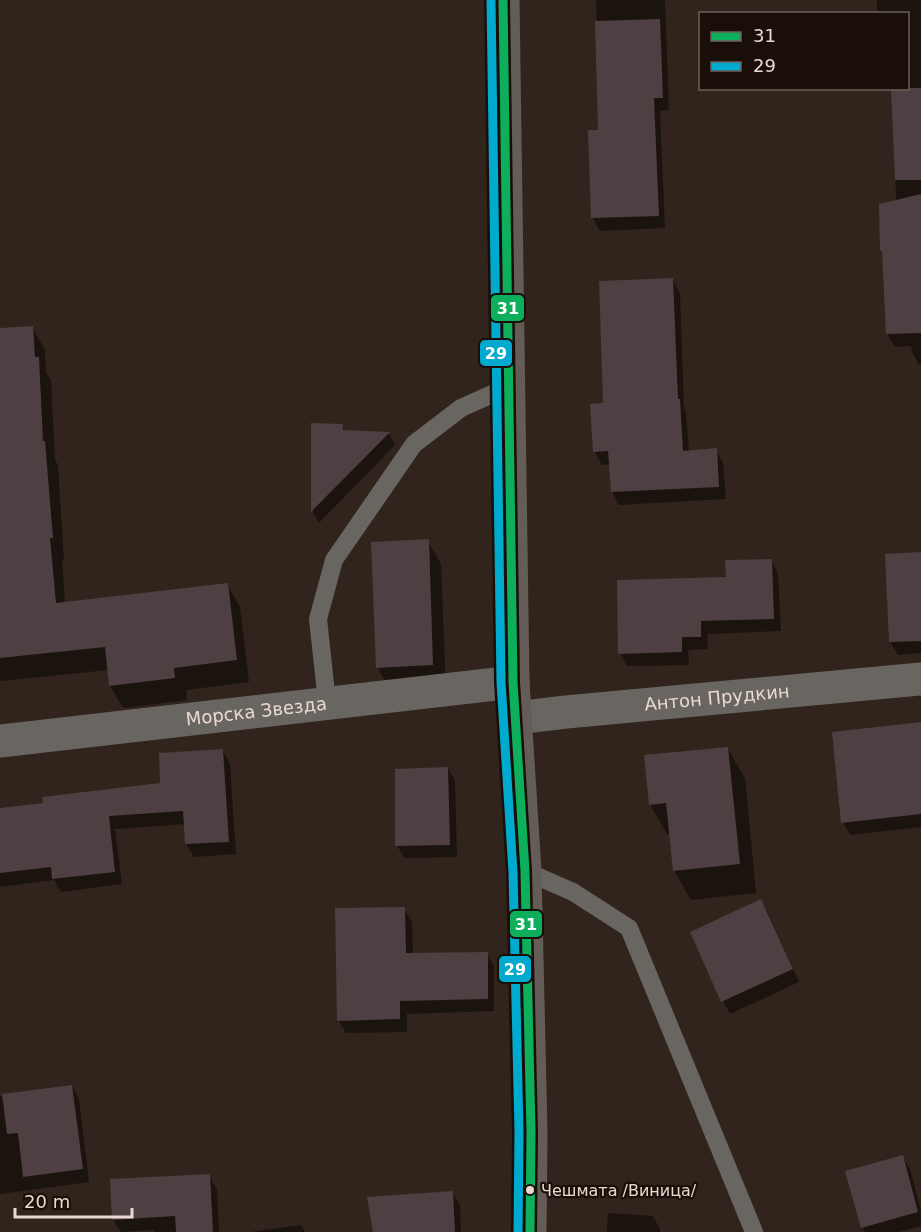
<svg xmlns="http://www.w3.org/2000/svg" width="921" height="1232" font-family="'DejaVu Sans',sans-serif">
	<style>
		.shadow { fill: #0007 }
		.building { fill: #4e3f42 }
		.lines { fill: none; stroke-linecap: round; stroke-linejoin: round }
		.lane { stroke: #696560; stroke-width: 18 }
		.street { stroke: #696560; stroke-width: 33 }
		.secondary { stroke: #645d57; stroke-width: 33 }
		.bus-1-casing { stroke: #190e08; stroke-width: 14 }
		.bus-2-casing { stroke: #190e08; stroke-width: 14 }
		.bus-1 { stroke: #0daf5c; stroke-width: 9 }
		.bus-2 { stroke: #00a9ce; stroke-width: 9 }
		.bus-dot { fill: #ead9d0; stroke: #190e08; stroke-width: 2 }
		.labels { text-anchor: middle; stroke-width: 4.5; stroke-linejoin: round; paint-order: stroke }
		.bus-label { font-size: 16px; fill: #ead9d0; stroke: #190e08; text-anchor: start }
		.street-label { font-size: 18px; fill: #ead9d0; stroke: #190e08 }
		.line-badge { stroke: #190e08; stroke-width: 2 }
		.badge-label { font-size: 16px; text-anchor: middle; font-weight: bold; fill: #fff }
	</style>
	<rect width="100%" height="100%" fill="#31241c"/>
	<g class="shadow">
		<polygon points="596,0 665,0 669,110 660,111 665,228 600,231 593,218 589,132 599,131"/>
		<polygon points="877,0 921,0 921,365 919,365 912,352 911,346 895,347 887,334 883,253 882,250 896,201 895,158 908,88 908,14 877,14"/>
		<polygon points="673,280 680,293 684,409 686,413 689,452 716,450 723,463 726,499 619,505 612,492 611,464 602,465 595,452 605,405"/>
		<polygon points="32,327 45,350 46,373 51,380 55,460 58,465 64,560 62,561 65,603 227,584 240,607 249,682 186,690 187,700 123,708 110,686 109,670 0,681 0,330"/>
		<polygon points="313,425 342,425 345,432 389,434 395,445 319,523 313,512"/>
		<polygon points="428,541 441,564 446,688 391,691 378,668"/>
		<polygon points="921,554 921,653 898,655 890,642"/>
		<polygon points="771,560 778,573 781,631 707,634 708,649 688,650 689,665 627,666 620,653 728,579"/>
		<polygon points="921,723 921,827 850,835 843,822"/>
		<polygon points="728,749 745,778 756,893 691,900 674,870 670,834 667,834 650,804"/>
		<polygon points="223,751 230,764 236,854 194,857 186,844 185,824 115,829 122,884 61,892 54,880 0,887 0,809 44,804 162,784"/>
		<polygon points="448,768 455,781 457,857 404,858 397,845"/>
		<polygon points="761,901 768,913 799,982 730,1014 723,1001 692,932"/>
		<polygon points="404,909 412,922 413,954 487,954 494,966 494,1011 407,1014 407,1032 346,1033 338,1020"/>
		<polygon points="72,1086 79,1099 89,1182 0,1194 0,1096"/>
		<polygon points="902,1156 910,1169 921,1211 921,1226 898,1232 865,1232 862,1227"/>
		<polygon points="209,1176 217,1189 219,1232 154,1232 154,1230 121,1232 113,1219"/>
		<polygon points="452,1192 460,1205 461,1232 374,1232"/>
		<polygon points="608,1213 653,1216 660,1229 660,1232 607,1232"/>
		<polygon points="301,1225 305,1232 250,1232"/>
	</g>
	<g class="building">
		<polygon points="660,19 663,98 654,98 659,216 591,218 588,130 598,130 595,21"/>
		<polygon points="891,88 921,88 921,180 895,180"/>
		<polygon points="921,194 921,333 886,334 882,251 880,251 879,204"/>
		<polygon points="673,278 678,399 680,399 683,451 717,448 719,487 611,492 608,451 593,452 590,404 603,403 599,281"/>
		<polygon points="33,326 35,357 39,357 43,441 45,441 53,538 50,538 56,603 228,583 237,660 174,668 175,678 109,686 105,647 0,658 0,328"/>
		<polygon points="311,423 343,424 343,430 390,432 311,512"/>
		<polygon points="429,539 433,665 376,668 371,542"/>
		<polygon points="921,552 921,641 889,642 885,554"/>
		<polygon points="772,559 774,619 701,621 701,637 682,637 682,652 618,654 617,580 726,577 725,560"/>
		<polygon points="921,722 921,814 841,823 832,732"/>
		<polygon points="728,747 740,864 673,871 666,803 649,805 644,755"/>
		<polygon points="223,749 229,842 185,844 183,811 109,816 115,872 52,879 51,867 0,873 0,808 43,803 42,797 160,783 159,753"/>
		<polygon points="448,767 450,845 395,846 395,769"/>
		<polygon points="761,899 793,969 721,1002 690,932"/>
		<polygon points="405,907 406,953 488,952 488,999 400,1001 400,1019 337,1021 335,908"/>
		<polygon points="72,1085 83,1169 23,1177 18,1133 7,1134 2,1094"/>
		<polygon points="903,1155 918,1212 861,1228 845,1171"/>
		<polygon points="210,1174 213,1232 176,1232 175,1216 112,1220 110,1179"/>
		<polygon points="453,1191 455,1232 373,1232 367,1197"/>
	</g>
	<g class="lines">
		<g class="lane">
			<polyline points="327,702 318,619 334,560 414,444 461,408 508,387"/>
			<polyline points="525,871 573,892 629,928 754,1232"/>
		</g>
		<g class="street">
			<path id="s1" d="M 516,718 L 566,712 L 921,679"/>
			<path id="s2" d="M 0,741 L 513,682"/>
		</g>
		<polyline class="secondary" points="503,0 513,682 525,871 531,1132 530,1232"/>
		<g class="bus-1-casing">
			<polyline id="bus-1" points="503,0 513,682 525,871 531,1132 530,1232"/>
		</g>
		<g class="bus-2-casing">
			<polyline id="bus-2" points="491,0 501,682 513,872 519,1132 518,1232"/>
		</g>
		<use href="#bus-1" class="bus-1"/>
		<use href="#bus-2" class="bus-2"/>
	</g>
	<circle class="bus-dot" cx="530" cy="1190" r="5"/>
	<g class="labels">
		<g class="bus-label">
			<text x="541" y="1196">Чешмата /Виница/</text>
		</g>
		<g class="street-label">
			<text dy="6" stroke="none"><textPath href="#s1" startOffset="202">Антон Прудкин</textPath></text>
			<text dy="6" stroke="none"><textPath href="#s2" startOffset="258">Морска Звезда</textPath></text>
		</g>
	</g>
	<g class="line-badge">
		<rect x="490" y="294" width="35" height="28" rx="6" fill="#0daf5c"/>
		<rect x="479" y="339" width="34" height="28" rx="6" fill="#00a9ce"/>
		<rect x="509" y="910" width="34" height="28" rx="6" fill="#0daf5c"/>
		<rect x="498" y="955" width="34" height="28" rx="6" fill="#00a9ce"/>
	</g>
	<g class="badge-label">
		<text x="508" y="314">31</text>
		<text x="496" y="359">29</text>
		<text x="526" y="930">31</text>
		<text x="515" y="975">29</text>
	</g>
	<rect x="699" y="12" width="210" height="78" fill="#190e08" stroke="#6d5f58" stroke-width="1.5"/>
	<rect x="711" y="32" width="30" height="9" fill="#0daf5c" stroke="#6d5f58" stroke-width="1.5"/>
	<text x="753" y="42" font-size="18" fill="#ead9d0">31</text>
	<rect x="711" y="62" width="30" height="9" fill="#00a9ce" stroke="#6d5f58" stroke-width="1.5"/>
	<text x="753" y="72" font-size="18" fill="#ead9d0">29</text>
	<path d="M15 1208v9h117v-9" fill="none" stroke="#ead9d0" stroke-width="3"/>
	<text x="24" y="1208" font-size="18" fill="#ead9d0" stroke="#190e08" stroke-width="4.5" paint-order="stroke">20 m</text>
</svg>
